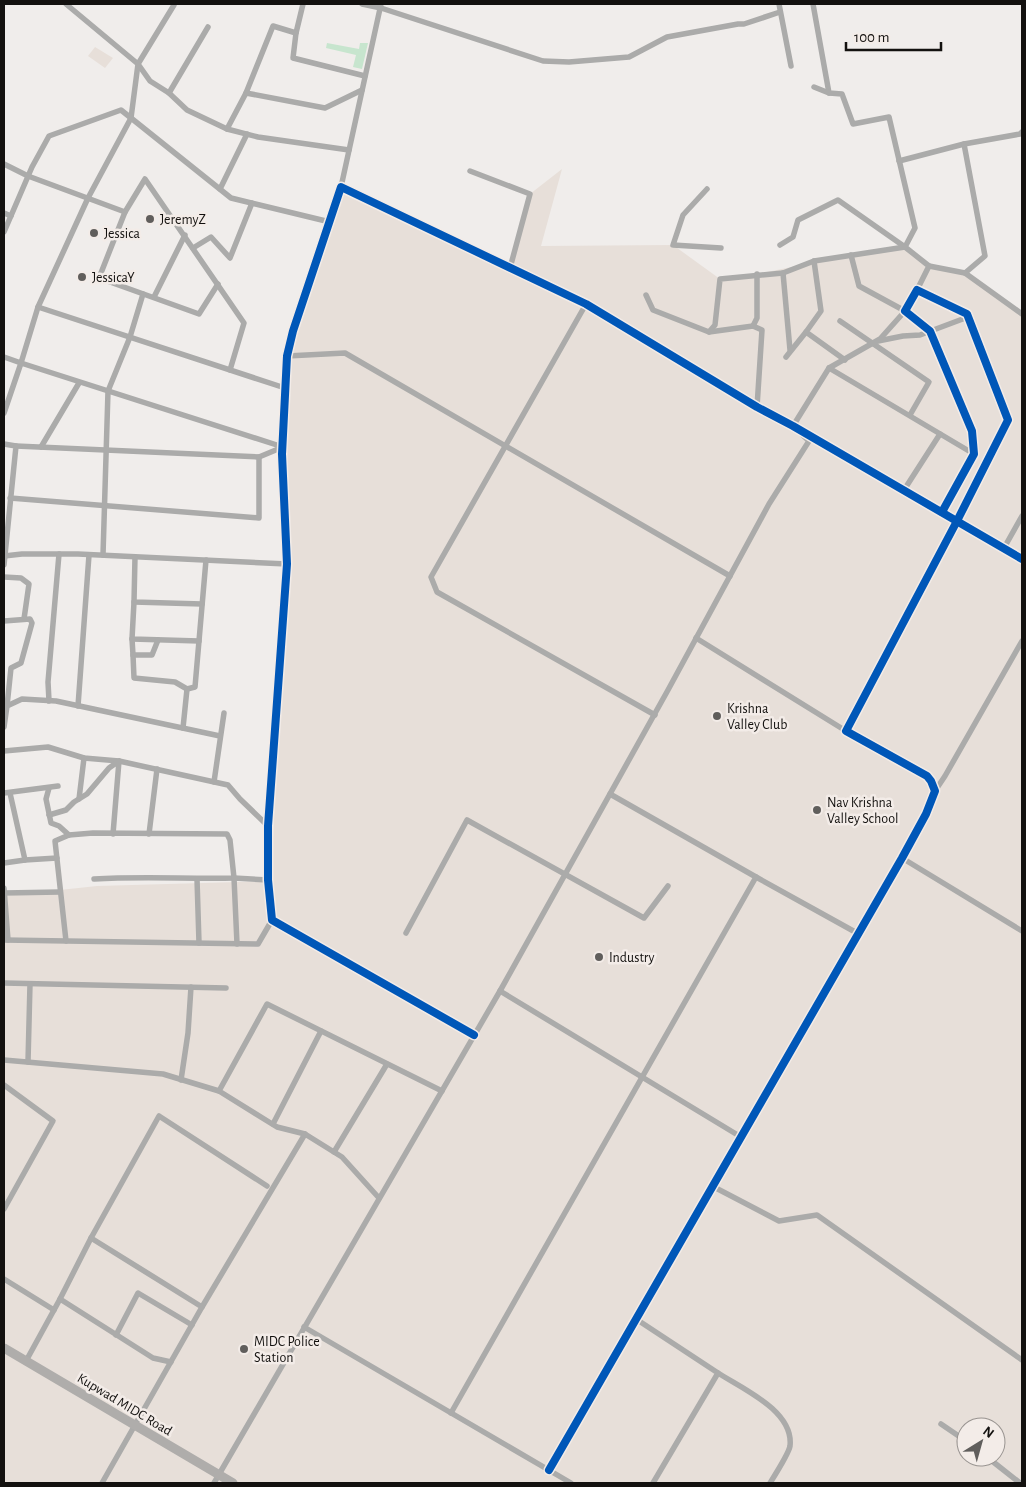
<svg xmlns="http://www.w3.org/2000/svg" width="1026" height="1487" font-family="'Alegreya Sans',sans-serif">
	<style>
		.built { fill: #e7dfd9; fill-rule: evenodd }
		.green { fill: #c7e5ce }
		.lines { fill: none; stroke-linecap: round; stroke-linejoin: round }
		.minor { stroke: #ababaa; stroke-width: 5.5 }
		.primary { stroke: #afadab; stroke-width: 9 }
		.cycleway-casing { stroke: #f3ece8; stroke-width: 11 }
		.cycleway { stroke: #0057b8; stroke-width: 8 }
		.poi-dot { fill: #605e5c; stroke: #f3ece8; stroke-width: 2 }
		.labels { text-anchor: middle; stroke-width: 5; stroke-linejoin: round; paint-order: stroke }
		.poi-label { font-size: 14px; fill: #13110f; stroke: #f3ece8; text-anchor: start }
		.street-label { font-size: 14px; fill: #13110f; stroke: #f3ece8 }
	</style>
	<rect width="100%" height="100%" fill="#f0edeb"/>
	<g class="built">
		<polygon points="95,47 113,58 105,68 88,56"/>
		<path d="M 562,169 L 541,246 L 673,245 L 720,279 L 757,274 L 851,255 L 905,247 L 929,266 L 965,273 L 1022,314 L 1022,1483 L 4,1483 L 4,896 L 97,886 L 271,881 L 283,615 L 289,346 L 341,187 L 510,268 L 530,194 ZM 966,1427 L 996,1427 L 996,1457 L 966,1457 Z"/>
	</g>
	<polygon class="green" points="327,43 359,49 360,43 368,43 362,69 353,67 356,55 326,48"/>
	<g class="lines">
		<g class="minor">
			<polyline points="303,4 296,33 293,58 365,76"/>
			<polyline points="362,4 381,8 543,61 569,62 629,57 667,37 738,24 744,24 780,12"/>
			<polyline points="779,4 791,66"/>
			<polyline points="813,4 829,93"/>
			<polyline points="174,5 138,64 150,81 169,93 187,110 227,129 258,137 349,150"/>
			<polyline points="814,87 829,93 842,94 853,124 889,117 915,228 905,247 929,266 917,290"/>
			<polyline points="169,93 208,27"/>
			<polyline points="246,93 273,26 296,33"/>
			<polyline points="227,129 246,93 325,108 362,90"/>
			<polyline points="899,161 964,144 1020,134 1022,132"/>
			<polyline points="4,164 28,176 125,212 145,179 244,323 230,370"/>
			<polyline points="470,171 530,194 510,268"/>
			<polyline points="341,187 381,4"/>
			<polyline points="220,189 247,134"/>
			<polyline points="707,189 683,215 673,245 721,248"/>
			<polyline points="125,212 99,278 199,314 218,284"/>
			<polyline points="4,213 11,216"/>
			<polyline points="4,232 32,167 49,136 121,110 231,198 330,222"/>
			<polyline points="780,245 793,237 798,220 838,200 905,247"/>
			<polyline points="193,248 211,237 230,258 252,203"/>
			<polyline points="814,261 821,311 806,332 845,360"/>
			<polyline points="929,266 965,273 985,256 964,144"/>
			<polyline points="783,273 790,350"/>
			<polyline points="965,273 1022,314"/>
			<polyline points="646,295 653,310 709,332 715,325 720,279 783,273 814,261 905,247"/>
			<polyline points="154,297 185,235"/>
			<polyline points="586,304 431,577 437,592 655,715"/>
			<polyline points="38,307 88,198 131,118 138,64 66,4"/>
			<polyline points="840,321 929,382 910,415"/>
			<polyline points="709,332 753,326"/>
			<polyline points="878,341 903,336 920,335 968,317"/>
			<polyline points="287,356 345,353 730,576"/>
			<polyline points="4,357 21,363 38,307 285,388"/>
			<polyline points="786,357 806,332"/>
			<polyline points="829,368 974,454"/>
			<polyline points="757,407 762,330 753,326 757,318 757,274"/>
			<polyline points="4,413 21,363 283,447"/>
			<polyline points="4,444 16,446 4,565"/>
			<polyline points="16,446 259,457 283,447"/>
			<polyline points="41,447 79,383"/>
			<polyline points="904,490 940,434"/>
			<polyline points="10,498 259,518 259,457"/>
			<polyline points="1004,548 1022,516"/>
			<polyline points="103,555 108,391 130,337 143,294"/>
			<polyline points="4,556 22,554 78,554 287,564"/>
			<polyline points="135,557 134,602 202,604"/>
			<polyline points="4,577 21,578 29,584 24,619"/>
			<polyline points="134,602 132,639 199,641"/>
			<polyline points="4,621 30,619 32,623 21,663 11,668 7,706"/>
			<polyline points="696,638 846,731"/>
			<polyline points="132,639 133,655 152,655 158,640"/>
			<polyline points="133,655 134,678 175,682 187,689 195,687 206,560"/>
			<polyline points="49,701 48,682 59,554"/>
			<polyline points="78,706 89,555"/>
			<polyline points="4,727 7,706 22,699 56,701 220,736"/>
			<polyline points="183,728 187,689"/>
			<polyline points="4,751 48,747 84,758 119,761 228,785 240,799 268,826"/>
			<polyline points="214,782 224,713"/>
			<polyline points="49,788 46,799 51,823 59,826 69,835"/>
			<polyline points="935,791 945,776 1022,641"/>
			<polyline points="4,793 58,786"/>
			<polyline points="79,799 84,758"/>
			<polyline points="49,815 66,810 74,802 87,794 109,768 119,761 113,834"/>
			<polyline points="149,834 157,769"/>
			<polyline points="902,858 1022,931"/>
			<polyline points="25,860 57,858"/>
			<polyline points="4,863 25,860 10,793"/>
			<polyline points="756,877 857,933"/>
			<polyline points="197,879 199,943"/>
			<polyline points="4,888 8,940"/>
			<polyline points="4,893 60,892"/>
			<polyline points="406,933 467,820 644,918 668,886"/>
			<polyline points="4,940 258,944 272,920"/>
			<path d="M 66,941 L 55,841 L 69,835 L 93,833 L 227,834 L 230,840 L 234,878 C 187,879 141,876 94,879"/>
			<polyline points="237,944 234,878 268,880"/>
			<polyline points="4,983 226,988"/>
			<polyline points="500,991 741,1137"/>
			<polyline points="474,1035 272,920 268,880 268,826 287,564 282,454 287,356 293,331 341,187 586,304 757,407 793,426 1022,559"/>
			<polyline points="4,1060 163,1074 219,1091"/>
			<polyline points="28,1062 30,984"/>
			<polyline points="181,1080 188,1033 191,987"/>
			<polyline points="4,1085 53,1121 4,1209"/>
			<polyline points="273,1124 321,1031"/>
			<polyline points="305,1134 277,1127 219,1091 267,1004 442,1091"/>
			<polyline points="334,1152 387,1064"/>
			<polyline points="712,1186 779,1221 817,1215 1022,1360"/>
			<polyline points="91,1238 202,1307 102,1483"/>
			<polyline points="4,1279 54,1310"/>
			<polyline points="60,1299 91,1238 159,1116 267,1186"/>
			<polyline points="202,1307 305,1134 342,1157 379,1198"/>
			<polyline points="636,1319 718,1373 653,1483"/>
			<polyline points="304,1327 571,1483"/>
			<polyline points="116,1335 138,1293 192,1325"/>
			<polyline points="26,1361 60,1299 153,1358 171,1362"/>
			<path d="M 718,1373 C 743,1389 794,1411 790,1446 C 789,1453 775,1475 770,1483"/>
			<polyline points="451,1413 756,877 610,794"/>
			<polyline points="941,1424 966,1441"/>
			<polyline points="987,1457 1020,1483"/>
			<polyline points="549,1470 902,858 926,814 935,791 931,781 927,776 846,731 957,521 1008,420 967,314 917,290 905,311 930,331 972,431 974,454 942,512"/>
			<polyline points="214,1483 500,991 668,690 769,504 809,441 793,426 829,368 880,339 905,311 859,286 851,255"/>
		</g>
		<polyline class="primary" points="4,1348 233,1483"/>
		<g class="cycleway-casing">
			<g id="cycleway">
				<polyline points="474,1035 272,920 268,880 268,826 287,564 282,454 287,356 293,331 341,187 586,304 757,407 793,426 1022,559"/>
				<polyline points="549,1470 902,858 926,814 935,791 931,781 927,776 846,731 957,521 1008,420 967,314 917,290 905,311 930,331 972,431 974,454 942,512"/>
			</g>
		</g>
		<use href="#cycleway" class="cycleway"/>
	</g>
	<g class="poi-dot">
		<circle cx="150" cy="219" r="5"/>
		<circle cx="94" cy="233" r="5"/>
		<circle cx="82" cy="277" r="5"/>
		<circle cx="717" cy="716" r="5"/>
		<circle cx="817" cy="810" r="5"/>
		<circle cx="599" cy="957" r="5"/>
		<circle cx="244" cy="1349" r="5"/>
	</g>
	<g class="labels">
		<g class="poi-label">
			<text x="160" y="224">JeremyZ</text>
			<text x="104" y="238">Jessica</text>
			<text x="92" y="282">JessicaY</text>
			<text x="727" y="713">Krishna<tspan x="727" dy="16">Valley Club</tspan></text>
			<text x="827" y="807">Nav Krishna<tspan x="827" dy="16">Valley School</tspan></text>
			<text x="609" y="962">Industry</text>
			<text x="254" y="1346">MIDC Police<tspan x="254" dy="16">Station</tspan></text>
		</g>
		<g class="street-label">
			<text transform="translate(125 1404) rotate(31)" y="5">Kupwad MIDC Road</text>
		</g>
	</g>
	<rect width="1026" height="1487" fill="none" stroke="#13110f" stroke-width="10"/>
	<g transform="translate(981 1442) rotate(37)"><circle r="24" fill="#f3ece8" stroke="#999491"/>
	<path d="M0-4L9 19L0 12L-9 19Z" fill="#605e5c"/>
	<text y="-8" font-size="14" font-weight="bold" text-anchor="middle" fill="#13110f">N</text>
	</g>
	<path d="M846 42v8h95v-8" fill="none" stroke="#13110f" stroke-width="2.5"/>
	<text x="854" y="42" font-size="15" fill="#13110f" stroke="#f3ece8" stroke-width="4" paint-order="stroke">100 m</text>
</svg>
